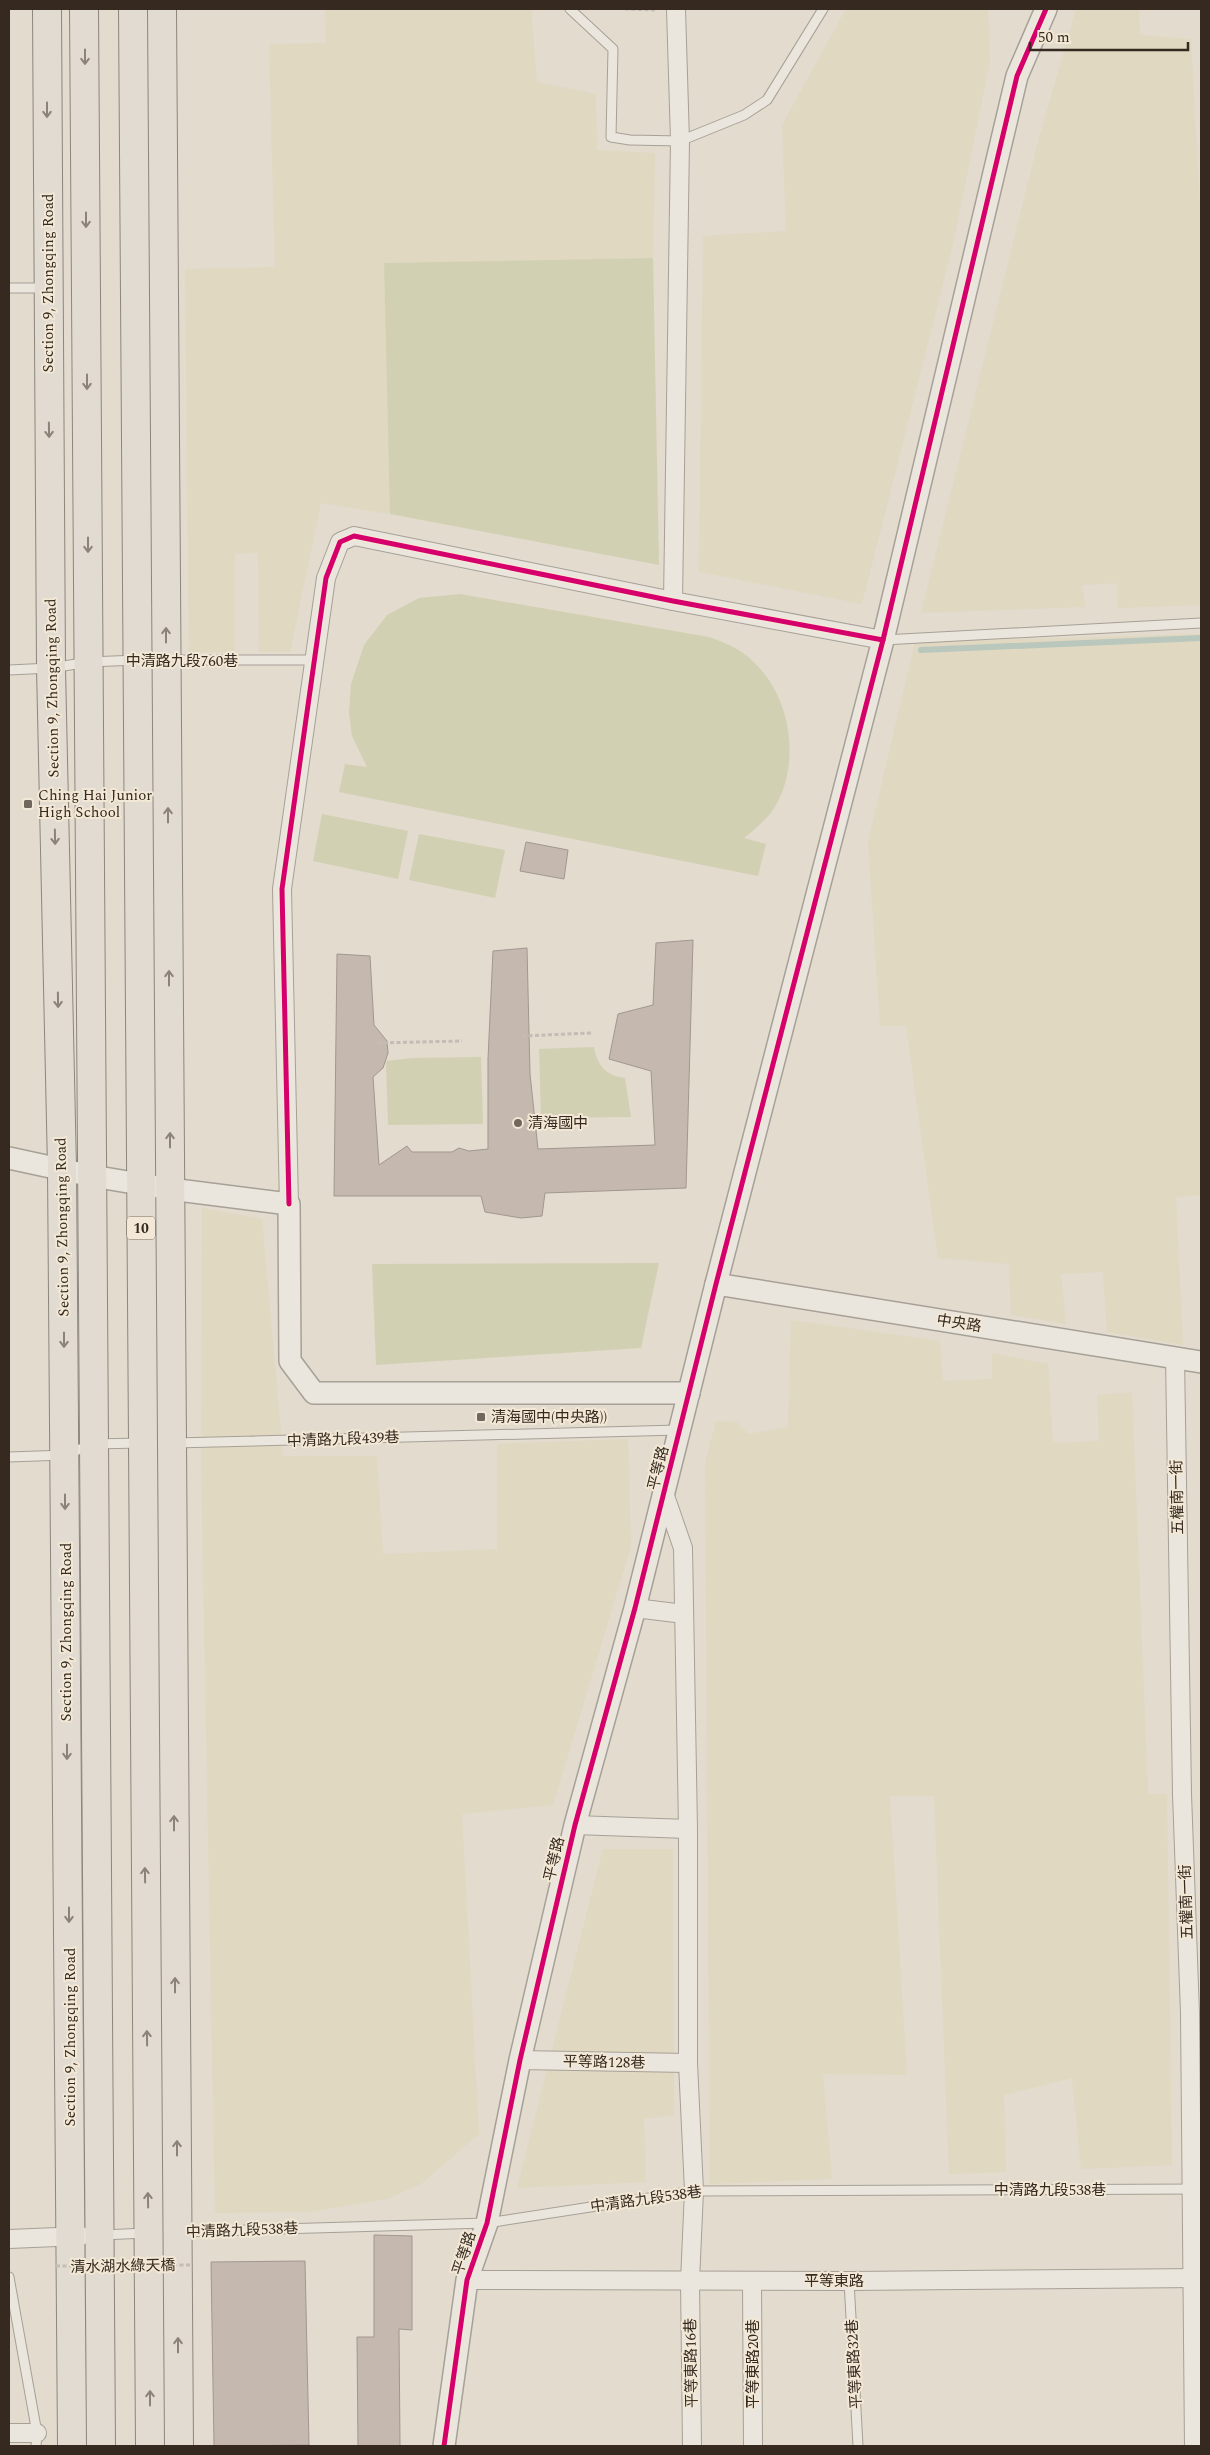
<svg xmlns="http://www.w3.org/2000/svg" width="1210" height="2455" font-family="Spectral,'Noto Sans TC',serif">
	<style>
		.farmland { fill: #e0d8c0 }
		.green { fill: #d2d0b2 }
		.lines { fill: none; stroke-linecap: round; stroke-linejoin: round }
		.stream { stroke: #b9c7bd; stroke-width: 6 }
		.building { fill: #c5b9af; stroke: #a2978e }
		.service-casing { stroke: #a7a096; stroke-width: 11 }
		.minor-casing { stroke: #a7a096; stroke-width: 20 }
		.tertiary-casing { stroke: #a7a096; stroke-width: 24 }
		.primary-casing { stroke: #8d867d; stroke-width: 30 }
		.path { stroke: #c3bdb5; stroke-width: 3; stroke-dasharray: 4 2.5; stroke-linecap: butt }
		.service { stroke: #eae6de; stroke-width: 9 }
		.minor { stroke: #eae6de; stroke-width: 18 }
		.tertiary { stroke: #eae6de; stroke-width: 21 }
		.primary { stroke: #e1dbd1; stroke-width: 28 }
		.path-bridge { stroke: #c3bdb5; stroke-width: 3; stroke-dasharray: 4 2.5; stroke-linecap: butt }
		.cycleway-casing { stroke: #f2e8d5; stroke-width: 8 }
		.cycleway { stroke: #d6006c; stroke-width: 5 }
		.oneway { stroke: #8b8278 }
		.poi-dot { fill: #72675d; stroke: #f2e8d5; stroke-width: 2 }
		.labels { text-anchor: middle; stroke-width: 4; stroke-linejoin: round; paint-order: stroke }
		.shield { fill: #f2e8d5; stroke: #6e6256; stroke-width: 1 }
		.shield-label { font-size: 14px; font-weight: bold; fill: #352920 }
		.street-label { font-size: 15px; fill: #352920; stroke: #f2e8d5 }
		.poi-label { font-size: 15px; fill: #352920; stroke: #f2e8d5; text-anchor: start }
	</style>
	<rect width="100%" height="100%" fill="#e2dbce"/>
	<g class="farmland">
		<polygon points="325,9 531,9 537,82 596,94 597,150 655,153 653,258 384,263 390,514 321,503 290,652 259,652 258,553 235,554 235,652 189,652 185,269 275,267 269,44 326,43"/>
		<polygon points="846,9 988,9 990,61 953,244 862,604 699,572 703,236 786,231 782,125"/>
		<polygon points="1076,9 1139,9 1140,35 1191,39 1201,227 1201,605 1118,608 1117,583 1082,585 1085,607 921,613 1039,138"/>
		<polygon points="1201,634 1201,1195 1176,1197 1183,1345 1107,1332 1103,1272 1061,1274 1066,1324 1011,1315 1009,1264 938,1258 906,1026 880,1026 868,842 915,642"/>
		<polygon points="202,1208 262,1219 283,1456 377,1456 383,1554 497,1549 497,1444 628,1439 631,1546 553,1805 462,1814 479,2134 421,2184 387,2199 309,2212 215,2213 201,1460"/>
		<polygon points="791,1320 940,1341 943,1381 992,1379 992,1353 1048,1364 1053,1443 1099,1441 1097,1395 1132,1392 1148,1794 1167,1794 1172,2165 1081,2169 1072,2078 1004,2095 1006,2172 949,2174 934,1796 890,1796 907,2075 823,2074 832,2179 710,2184 705,1464 716,1421 737,1422 748,1434 788,1427"/>
		<polygon points="603,1849 673,1849 674,2115 644,2119 646,2182 517,2188"/>
	</g>
	<g class="green">
		<polygon points="653,258 659,565 390,514 384,263"/>
		<path d="M 460,594 L 709,637 C 721,641 733,646 743,653 C 789,686 803,757 776,805 C 768,819 756,828 744,838 L 766,844 L 758,876 L 339,792 L 345,764 L 367,767 L 352,736 L 349,712 L 351,684 L 364,645 L 387,615 L 419,598 Z"/>
		<polygon points="322,814 408,831 398,879 313,861"/>
		<polygon points="419,834 505,850 495,898 409,880"/>
		<path d="M 594,1047 C 597,1066 607,1076 625,1078 L 631,1117 L 541,1118 L 539,1049 Z"/>
		<polygon points="481,1057 483,1124 388,1125 386,1061 412,1058"/>
		<polygon points="659,1263 641,1348 376,1365 372,1264"/>
	</g>
	<g class="lines">
		<polyline class="stream" points="921,650 1201,638"/>
	</g>
	<g class="building">
		<polygon points="526,842 568,850 564,879 520,871"/>
		<polygon points="693,940 686,1188 545,1193 542,1216 521,1218 485,1212 481,1196 334,1196 337,954 370,956 374,1025 387,1041 388,1053 383,1068 373,1077 379,1165 407,1146 412,1152 452,1152 459,1148 469,1151 488,1149 488,1059 493,951 527,948 530,1074 538,1149 655,1145 651,1071 609,1059 618,1014 653,1005 656,943"/>
		<polygon points="374,2235 412,2236 412,2330 399,2329 400,2446 358,2446 357,2337 374,2337"/>
		<polygon points="305,2261 309,2445 214,2446 211,2262"/>
	</g>
	<g class="lines">
		<g class="service-casing">
			<g id="service">
				<polyline points="570,9 613,49 611,137 630,140 680,141 744,115 767,100 823,9"/>
				<polyline points="9,288 46,288"/>
				<polyline points="883,640 1201,623"/>
				<polyline points="9,670 51,668 89,662 137,660 314,660"/>
				<polyline points="174,1443 679,1430"/>
				<polyline points="9,1457 65,1455 93,1444 141,1443"/>
				<polyline points="179,2232 487,2223 694,2191 1201,2189"/>
				<polyline points="102,2235 146,2233"/>
				<polyline points="9,2277 37,2433 36,2446"/>
				<polyline points="849,2281 858,2446"/>
			</g>
		</g>
		<g class="minor-casing">
			<g id="minor">
				<polyline points="673,601 680,141 676,9"/>
				<polyline points="289,1204 282,889 326,578 340,542 354,536 673,601 883,640"/>
				<polyline points="1175,1357 1182,1794 1190,2013 1194,2446"/>
				<polyline points="664,1493 683,1548 688,1829 688,2063 694,2191 690,2281 692,2446"/>
				<polyline points="635,1608 684,1614"/>
				<polyline points="575,1825 688,1829"/>
				<polyline points="520,2060 688,2063"/>
				<polyline points="9,2239 81,2236"/>
				<polyline points="467,2280 849,2281 1201,2278"/>
				<polyline points="752,2282 753,2446"/>
				<polyline points="9,2433 37,2433"/>
			</g>
		</g>
		<g class="tertiary-casing">
			<g id="tertiary">
				<polyline points="9,1158 92,1176 170,1189 289,1204 290,1361 314,1393 689,1393"/>
				<polyline points="716,1284 1201,1362"/>
				<polyline points="444,2446 467,2280 487,2223 520,2060 575,1825 635,1608 716,1284 883,640 1017,76 1046,9"/>
			</g>
		</g>
		<g class="primary-casing">
			<g id="primary">
				<polyline points="47,9 51,668 62,1168 72,2446"/>
				<polyline points="84,9 101,2446"/>
				<polyline points="133,9 150,2446"/>
				<polyline points="162,9 179,2446"/>
			</g>
		</g>
		<g class="path">
			<polyline points="625,9 657,10"/>
			<polyline points="522,1036 591,1033"/>
			<polyline points="377,1043 462,1041"/>
		</g>
		<use href="#service" class="service"/>
		<use href="#minor" class="minor"/>
		<use href="#tertiary" class="tertiary"/>
		<use href="#primary" class="primary"/>
		<polyline class="path-bridge" points="56,2266 191,2265"/>
		<g class="cycleway-casing">
			<g id="cycleway">
				<polyline points="289,1204 282,889 326,578 340,542 354,536 673,601 883,640"/>
				<polyline points="444,2446 467,2280 487,2223 520,2060 575,1825 635,1608 716,1284 883,640 1017,76 1046,9"/>
			</g>
		</g>
		<use href="#cycleway" class="cycleway"/>
	</g>
	<defs><path id="oneway-shaft" d="M-6 0H5M1.5-3L5.5 0L1.5 3" fill="none" stroke-width="1.6" stroke-linecap="round" stroke-linejoin="round" transform="scale(1.25)"/></defs>
	<g class="oneway">
		<use href="#oneway-shaft" transform="translate(85 57) rotate(90)"/>
		<use href="#oneway-shaft" transform="translate(47 110) rotate(90)"/>
		<use href="#oneway-shaft" transform="translate(86 220) rotate(90)"/>
		<use href="#oneway-shaft" transform="translate(87 382) rotate(90)"/>
		<use href="#oneway-shaft" transform="translate(49 430) rotate(89)"/>
		<use href="#oneway-shaft" transform="translate(88 545) rotate(90)"/>
		<use href="#oneway-shaft" transform="translate(166 635) rotate(-90)"/>
		<use href="#oneway-shaft" transform="translate(168 815) rotate(-90)"/>
		<use href="#oneway-shaft" transform="translate(55 837) rotate(89)"/>
		<use href="#oneway-shaft" transform="translate(169 978) rotate(-90)"/>
		<use href="#oneway-shaft" transform="translate(58 1000) rotate(89)"/>
		<use href="#oneway-shaft" transform="translate(170 1140) rotate(-90)"/>
		<use href="#oneway-shaft" transform="translate(64 1340) rotate(90)"/>
		<use href="#oneway-shaft" transform="translate(65 1502) rotate(90)"/>
		<use href="#oneway-shaft" transform="translate(67 1752) rotate(90)"/>
		<use href="#oneway-shaft" transform="translate(174 1823) rotate(-90)"/>
		<use href="#oneway-shaft" transform="translate(145 1875) rotate(-91)"/>
		<use href="#oneway-shaft" transform="translate(69 1915) rotate(90)"/>
		<use href="#oneway-shaft" transform="translate(175 1985) rotate(-90)"/>
		<use href="#oneway-shaft" transform="translate(147 2038) rotate(-91)"/>
		<use href="#oneway-shaft" transform="translate(177 2148) rotate(-90)"/>
		<use href="#oneway-shaft" transform="translate(148 2200) rotate(-91)"/>
		<use href="#oneway-shaft" transform="translate(178 2345) rotate(-90)"/>
		<use href="#oneway-shaft" transform="translate(150 2398) rotate(-90)"/>
	</g>
	<g class="poi-dot">
		<rect x="23" y="799" width="10" height="10" rx="2.5"/>
		<circle cx="518" cy="1123" r="5"/>
		<rect x="476" y="1412" width="10" height="10" rx="2.5"/>
	</g>
	<g class="labels">
		<rect class="shield" x="127" y="1216.5" width="28" height="23" rx="4"/>
		<g class="shield-label">
			<text x="141" y="1233">10</text>
		</g>
		<g class="street-label">
			<text transform="translate(48 283) rotate(-90)" y="5">Section 9, Zhongqing Road</text>
			<text x="182" y="666">中清路九段760巷</text>
			<text transform="translate(52 688) rotate(-91)" y="5">Section 9, Zhongqing Road</text>
			<text transform="translate(62 1227) rotate(-91)" y="5">Section 9, Zhongqing Road</text>
			<text transform="translate(959 1323) rotate(9)" y="5">中央路</text>
			<text transform="translate(343 1439) rotate(-2)" y="5">中清路九段439巷</text>
			<text transform="translate(658 1468) rotate(-76)" y="5">平等路</text>
			<text transform="translate(1177 1497) rotate(-91)" y="5">五權南一街</text>
			<text transform="translate(66 1632) rotate(-90)" y="5">Section 9, Zhongqing Road</text>
			<text transform="translate(554 1859) rotate(-77)" y="5">平等路</text>
			<text transform="translate(1186 1902) rotate(-92)" y="5">五權南一街</text>
			<text transform="translate(70 2037) rotate(-90)" y="5">Section 9, Zhongqing Road</text>
			<text transform="translate(604 2062) rotate(1)" y="5">平等路128巷</text>
			<text x="1050" y="2195">中清路九段538巷</text>
			<text transform="translate(646 2199) rotate(-8)" y="5">中清路九段538巷</text>
			<text transform="translate(242 2230) rotate(-2)" y="5">中清路九段538巷</text>
			<text transform="translate(464 2253) rotate(-72)" y="5">平等路</text>
			<text transform="translate(123 2266) rotate(-1)" y="5">清水湖水綠天橋</text>
			<text x="834" y="2286">平等東路</text>
			<text transform="translate(691 2363) rotate(-91)" y="5">平等東路16巷</text>
			<text transform="translate(753 2364) rotate(-90)" y="5">平等東路20巷</text>
			<text transform="translate(854 2364) rotate(-93)" y="5">平等東路32巷</text>
		</g>
		<g class="poi-label">
			<text x="38" y="800">Ching Hai Junior<tspan x="38" dy="17">High School</tspan></text>
			<text x="528" y="1128">清海國中</text>
			<text x="491" y="1422">清海國中(中央路))</text>
		</g>
	</g>
	<rect width="1210" height="2455" fill="none" stroke="#352920" stroke-width="20"/>
	<path d="M1030 42v8h158v-8" fill="none" stroke="#352920" stroke-width="2.5"/>
	<text x="1038" y="42" font-size="15" fill="#352920" stroke="#f2e8d5" stroke-width="4" paint-order="stroke">50 m</text>
</svg>
